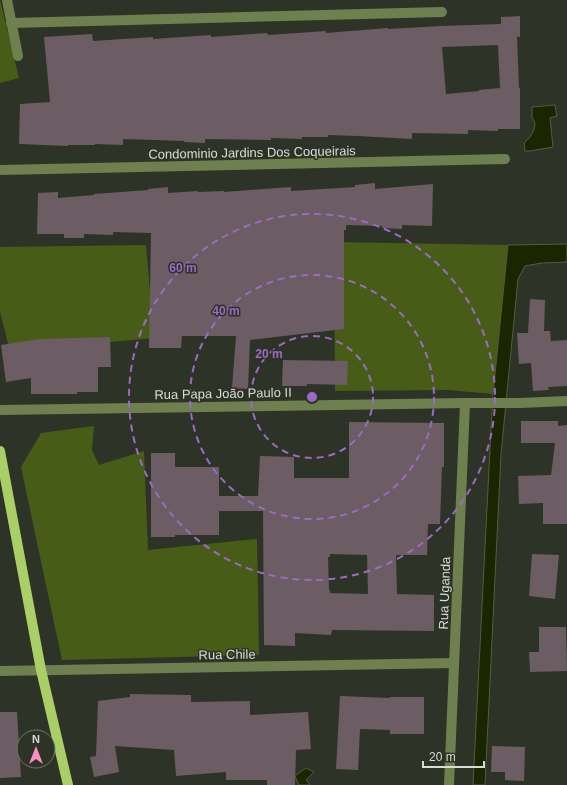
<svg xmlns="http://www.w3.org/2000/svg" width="567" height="785" font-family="Helvetica,sans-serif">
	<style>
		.green { fill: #475d17 }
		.water { fill: #1a2600; stroke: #535d40 }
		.building { fill: #6b5d63; fill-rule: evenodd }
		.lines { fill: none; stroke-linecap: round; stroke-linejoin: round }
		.minor { stroke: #6e8050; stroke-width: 10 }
		.major { stroke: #aacf67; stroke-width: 10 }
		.ring { fill: none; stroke: #9c6ac6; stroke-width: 2; stroke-dasharray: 7 5 }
		.labels { text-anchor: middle; stroke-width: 3; stroke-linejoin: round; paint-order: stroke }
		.street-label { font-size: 13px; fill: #d9dcd4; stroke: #2e3327 }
		.centre { fill: #9c6ac6; stroke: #2e3327; stroke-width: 2 }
		.ring-label { font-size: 12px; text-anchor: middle; font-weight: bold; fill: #9c6ac6; stroke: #2e3327; stroke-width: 3; stroke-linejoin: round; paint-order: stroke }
	</style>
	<rect width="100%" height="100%" fill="#2e3327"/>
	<g class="green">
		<polygon points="0,0 19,78 0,83"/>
		<polygon points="334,242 508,245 493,394 448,390 335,391"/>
		<polygon points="146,245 154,338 10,351 0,312 0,247"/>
		<polygon points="94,426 92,450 99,465 144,451 148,550 257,539 259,655 62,660 21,467 41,433"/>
	</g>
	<g class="water">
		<polygon points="555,105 557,116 550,118 553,147 530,151 525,151 524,143 530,137 534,130 535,123 532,117 532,107"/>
		<polygon points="567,244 567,262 542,263 525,266 518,279 501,454 485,785 473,785 491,429 493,394 508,245"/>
		<polygon points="306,768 314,772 306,780 310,785 299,785 295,776"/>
	</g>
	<g class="building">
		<path d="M 520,16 L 520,37 L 517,37 L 519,88 L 520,88 L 520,129 L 498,129 L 498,131 L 468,130 L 468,134 L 412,133 L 412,139 L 358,136 L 328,135 L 328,137 L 302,137 L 302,139 L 271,138 L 271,140 L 205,139 L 205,143 L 184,142 L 184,141 L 123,139 L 123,145 L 95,144 L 95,145 L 68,145 L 68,146 L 19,144 L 20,104 L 50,102 L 44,37 L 92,34 L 93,41 L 153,37 L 153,39 L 211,35 L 211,37 L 267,33 L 268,35 L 326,31 L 326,33 L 388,28 L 388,29 L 441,26 L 501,24 L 501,17 ZM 498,45 L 500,88 L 479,90 L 479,91 L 446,94 L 442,47 Z"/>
		<polygon points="375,183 375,189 433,184 432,226 402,225 402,229 382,228 382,226 346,225 346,230 344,230 344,329 250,340 248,389 232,388 236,336 182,336 181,348 149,348 151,233 113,232 113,235 84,234 84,238 64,238 64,234 37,234 38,193 58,192 58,198 94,195 94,194 148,190 148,189 168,187 168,193 198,191 198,192 224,191 224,192 291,187 291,191 355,187 355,185"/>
		<polygon points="530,299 545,300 544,331 550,331 551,341 567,340 567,386 548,387 549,390 533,391 531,363 519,364 517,333 528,333"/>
		<polygon points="110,337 111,367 98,367 98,392 77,392 77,394 31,394 31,378 6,382 1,345 40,339"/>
		<polygon points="283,360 348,361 347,385 307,384 307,386 282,386"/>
		<polygon points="521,421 558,421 558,426 567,425 567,524 543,524 543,503 519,504 518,476 551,475 555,443 521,443"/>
		<path d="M 349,422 L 444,423 L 444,467 L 442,467 L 440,524 L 428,524 L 427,555 L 396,555 L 397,594 L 434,595 L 434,631 L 332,630 L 331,635 L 295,633 L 295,646 L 264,645 L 263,511 L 219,511 L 219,535 L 175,535 L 175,537 L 151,537 L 151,453 L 175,453 L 175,467 L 219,467 L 219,496 L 258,496 L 260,456 L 294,457 L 294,478 L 349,478 ZM 330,554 L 367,555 L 368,594 L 330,593 L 330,590 L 329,590 L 328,557 L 330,557 Z"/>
		<polygon points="532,554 559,555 555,599 529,596"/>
		<polygon points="539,627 566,627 567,671 530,672 529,652 539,652"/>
		<polygon points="130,694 191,695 191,702 250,701 250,715 308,712 311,749 296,750 295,785 267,785 267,780 226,780 226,772 176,776 174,750 115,746 119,772 94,777 90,757 96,756 98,701 130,697"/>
		<polygon points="340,696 390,698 390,697 424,697 424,734 390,734 390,730 360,729 358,770 336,769"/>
		<polygon points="0,712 17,712 21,777 0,778"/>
		<polygon points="492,746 525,747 524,781 505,780 505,772 491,772"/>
	</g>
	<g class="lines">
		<g class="minor">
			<polyline points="7,0 18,56"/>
			<polyline points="11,23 442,12"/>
			<polyline points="0,170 505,159"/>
			<polyline points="0,410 465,403 520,403 567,401"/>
			<polyline points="0,671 454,663"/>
			<polyline points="449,785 465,403"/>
		</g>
		<polyline class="major" points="0,451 41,670 68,785"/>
	</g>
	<g class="ring">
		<circle cx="312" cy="397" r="61"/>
		<circle cx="312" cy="397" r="122"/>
		<circle cx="312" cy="397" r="183"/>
	</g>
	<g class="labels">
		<g class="street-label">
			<text transform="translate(252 152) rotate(-1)" y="5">Condominio Jardins Dos Coqueirais</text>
			<text transform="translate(223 393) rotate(-1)" y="5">Rua Papa João Paulo II</text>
			<text transform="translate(444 593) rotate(-88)" y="5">Rua Uganda</text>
			<text transform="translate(227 654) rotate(-1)" y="5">Rua Chile</text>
		</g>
	</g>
	<circle cx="312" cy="397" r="6" class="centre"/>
	<g class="ring-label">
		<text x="183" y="272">60 m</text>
		<text x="226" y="315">40 m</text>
		<text x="269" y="358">20 m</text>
	</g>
	<g transform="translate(36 749)"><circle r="19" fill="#2e3327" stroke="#72776c"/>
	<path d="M0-3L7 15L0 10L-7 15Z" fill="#fa8fc8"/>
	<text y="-6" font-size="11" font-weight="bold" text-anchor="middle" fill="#d9dcd4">N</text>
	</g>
	<path d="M423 761v6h61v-6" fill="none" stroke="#d9dcd4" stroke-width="2"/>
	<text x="429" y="761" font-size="12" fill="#d9dcd4" stroke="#2e3327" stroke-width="3" paint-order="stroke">20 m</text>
</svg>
